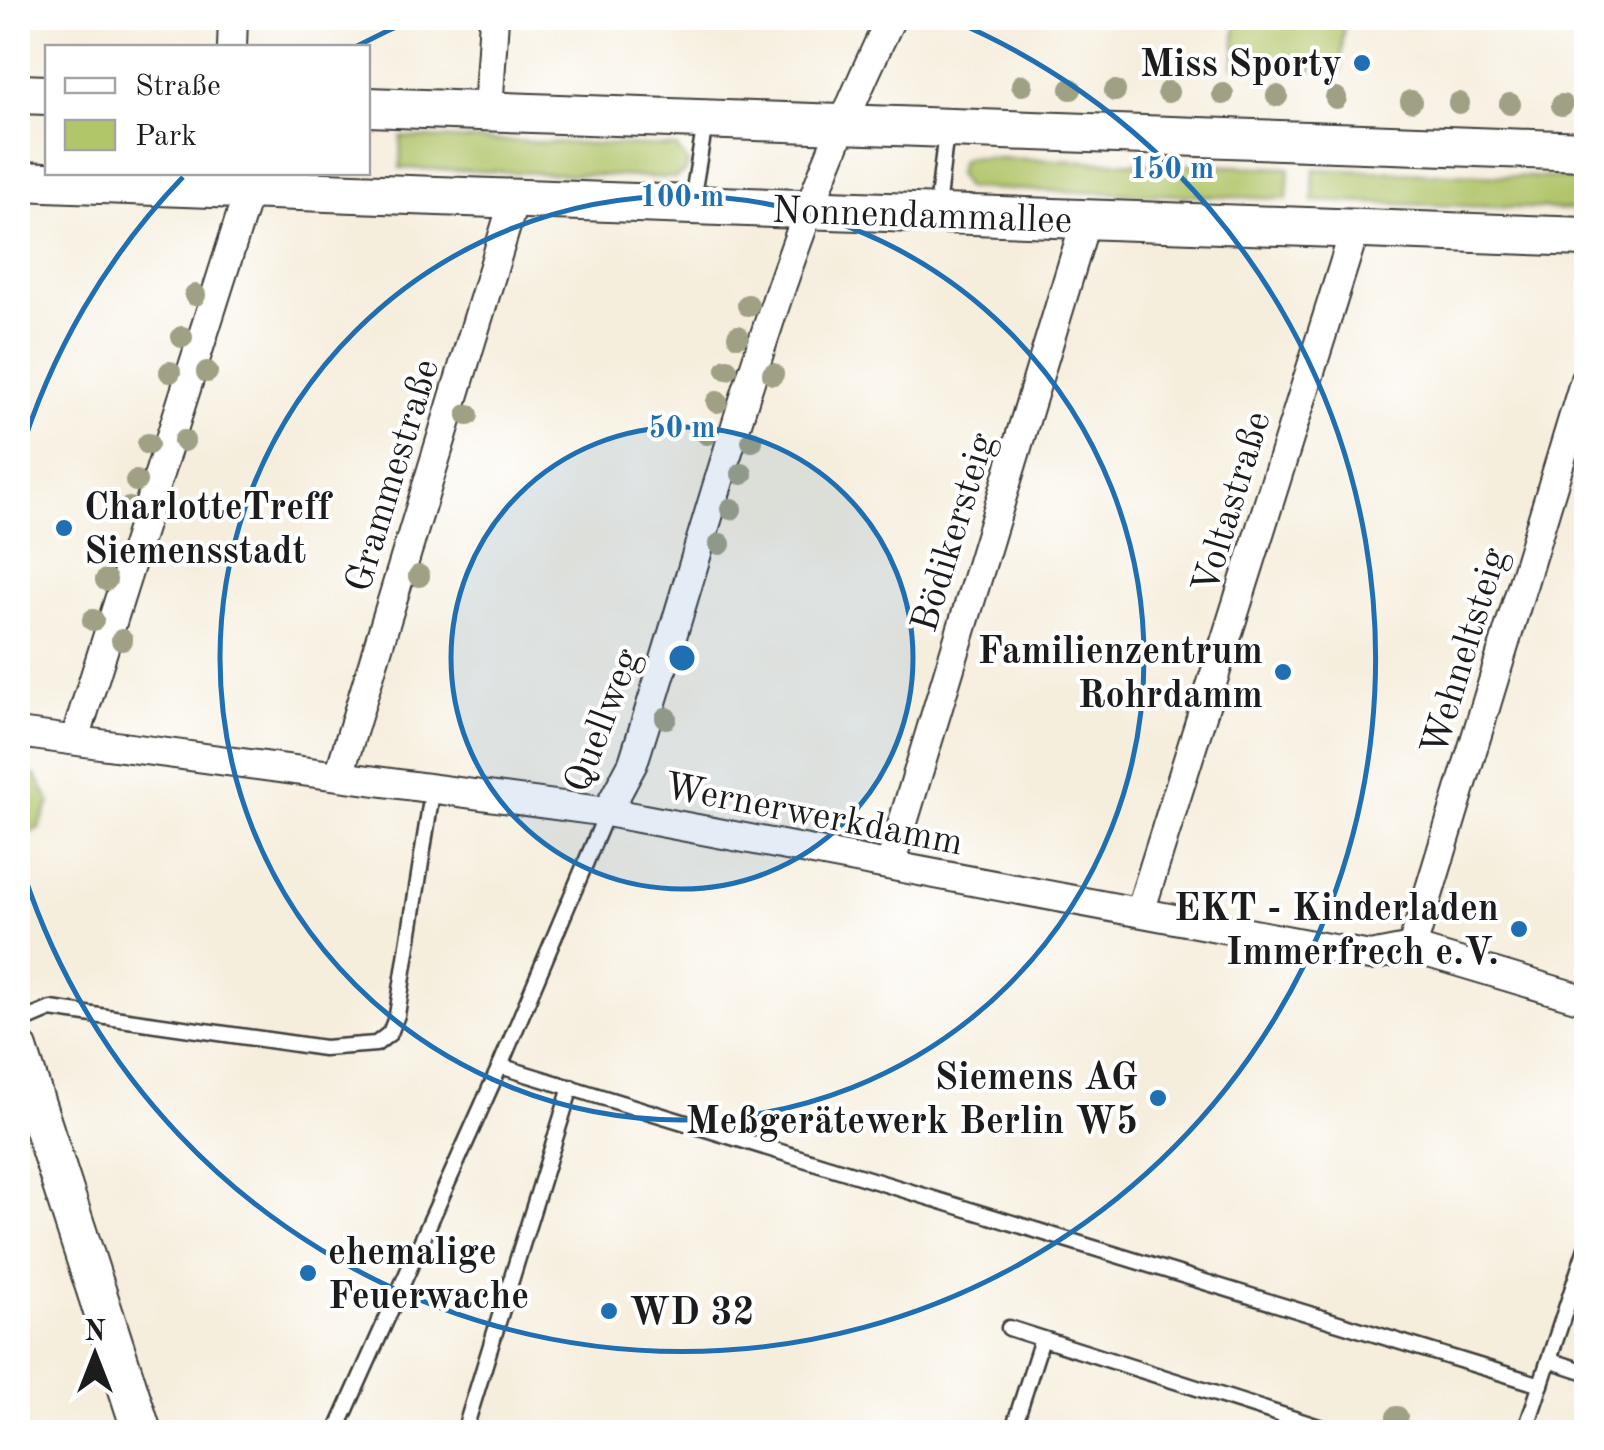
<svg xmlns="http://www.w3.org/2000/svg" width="1604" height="1450" font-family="'Old Standard TT',serif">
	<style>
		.green { fill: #b1c569; stroke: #667042; stroke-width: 2.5 }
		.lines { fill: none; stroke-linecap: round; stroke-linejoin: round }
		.service-casing { stroke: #3d3c39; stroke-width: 19 }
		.minor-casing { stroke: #3d3c39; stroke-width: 32 }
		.secondary-casing { stroke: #3d3c39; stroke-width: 42 }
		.service { stroke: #fff; stroke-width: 14 }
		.minor { stroke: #fff; stroke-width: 28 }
		.secondary { stroke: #fff; stroke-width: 38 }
		.tree { fill: #9fa084 }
		.ring { fill: none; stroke: #1f6fb2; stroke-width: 5 }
		.poi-dot { fill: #1f6fb2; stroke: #fff; stroke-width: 4 }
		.labels { text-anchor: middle; stroke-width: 8; stroke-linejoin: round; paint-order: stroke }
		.poi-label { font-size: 38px; font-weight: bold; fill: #1c1c1c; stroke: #fff; text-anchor: end }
		.street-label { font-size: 38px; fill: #1c1c1c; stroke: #fff }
		.centre { fill: #1f6fb2; stroke: #fff; stroke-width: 5 }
		.ring-label { font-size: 30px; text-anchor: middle; font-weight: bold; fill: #1f6fb2; stroke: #fff; stroke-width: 8; stroke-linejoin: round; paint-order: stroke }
	</style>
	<rect width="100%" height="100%" fill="#fff"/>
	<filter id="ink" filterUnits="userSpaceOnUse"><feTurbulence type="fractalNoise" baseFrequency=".01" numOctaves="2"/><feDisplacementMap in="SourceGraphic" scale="20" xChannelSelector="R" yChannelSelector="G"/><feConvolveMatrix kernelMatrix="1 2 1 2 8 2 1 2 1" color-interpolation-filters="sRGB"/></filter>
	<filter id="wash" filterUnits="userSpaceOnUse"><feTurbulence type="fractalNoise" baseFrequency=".0048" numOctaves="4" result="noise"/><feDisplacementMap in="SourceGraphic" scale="40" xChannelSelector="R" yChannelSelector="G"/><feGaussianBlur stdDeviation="2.25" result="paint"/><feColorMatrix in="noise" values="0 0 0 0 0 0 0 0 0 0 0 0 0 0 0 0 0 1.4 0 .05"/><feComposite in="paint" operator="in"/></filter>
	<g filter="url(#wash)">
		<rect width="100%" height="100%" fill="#f6eedd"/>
		<g class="green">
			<polygon points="1236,18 1344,18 1341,71 1234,67"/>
			<polygon points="401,137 676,147 688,162 686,171 674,178 400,168"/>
			<polygon points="969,157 1289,168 1287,199 966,188 957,174 961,161"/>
			<polygon points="1314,169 1586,179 1586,210 1313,201"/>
			<polygon points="18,769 36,776 50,802 39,828 18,838"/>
		</g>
	</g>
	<g filter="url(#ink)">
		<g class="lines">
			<g class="service-casing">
				<g id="service">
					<polyline points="692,201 705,123"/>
					<polyline points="937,209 946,131"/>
					<polyline points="18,1023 51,1009 324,1048 376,1044 390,1033 397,1015 433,786"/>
					<polyline points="500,1066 1541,1385"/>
					<polyline points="1009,1328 1335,1432"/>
					<polyline points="1549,1360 1586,1372"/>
					<polyline points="336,1432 500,1066 607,812"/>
					<polyline points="464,1432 571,1087"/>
					<polyline points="1012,1432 1042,1339"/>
					<polyline points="1525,1432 1586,1248"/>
				</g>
			</g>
			<g class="minor-casing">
				<g id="minor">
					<polyline points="232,48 233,18"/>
					<polyline points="488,111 494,18"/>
					<polyline points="18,733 607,812 1370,956 1412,948 1586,1000"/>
					<polyline points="75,739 249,190"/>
					<polyline points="340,772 514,200"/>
					<path d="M 607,812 L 633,763 C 713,512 775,255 891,18"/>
					<polyline points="890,865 1086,220"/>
					<polyline points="1140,912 1355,229"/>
					<polyline points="1412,948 1586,376"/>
				</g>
			</g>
			<g class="secondary-casing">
				<g id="secondary">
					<polyline points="18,94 48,95"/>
					<polyline points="368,107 1586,151"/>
					<polyline points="18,181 1586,237"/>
					<polyline points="18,1049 142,1432"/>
				</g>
			</g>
			<use href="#service" class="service"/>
			<use href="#minor" class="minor"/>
			<use href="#secondary" class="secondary"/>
		</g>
		<g class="tree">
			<circle cx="1022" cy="85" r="11"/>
			<circle cx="1071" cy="89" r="11"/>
			<circle cx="1115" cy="91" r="11"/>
			<circle cx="1168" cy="92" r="11"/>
			<circle cx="1223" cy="94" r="11"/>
			<circle cx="1277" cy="96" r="11"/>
			<circle cx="1336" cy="98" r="11"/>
			<circle cx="1411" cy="101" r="11"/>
			<circle cx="1459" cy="103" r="11"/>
			<circle cx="1510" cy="104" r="11"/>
			<circle cx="1562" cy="105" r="11"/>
			<circle cx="195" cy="295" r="11"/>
			<circle cx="748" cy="305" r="11"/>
			<circle cx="738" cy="336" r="11"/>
			<circle cx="182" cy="337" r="11"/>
			<circle cx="727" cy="369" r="11"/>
			<circle cx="170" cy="372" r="11"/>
			<circle cx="207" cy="372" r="11"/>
			<circle cx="773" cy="374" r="11"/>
			<circle cx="717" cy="402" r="11"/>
			<circle cx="468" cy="415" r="11"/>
			<circle cx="707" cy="434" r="11"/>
			<circle cx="184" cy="441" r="11"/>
			<circle cx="752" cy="441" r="11"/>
			<circle cx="148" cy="444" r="11"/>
			<circle cx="742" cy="474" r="11"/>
			<circle cx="136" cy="481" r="11"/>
			<circle cx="129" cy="508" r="11"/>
			<circle cx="731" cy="509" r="11"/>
			<circle cx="720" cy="544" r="11"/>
			<circle cx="419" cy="576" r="11"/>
			<circle cx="106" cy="580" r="11"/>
			<circle cx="93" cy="620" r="11"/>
			<circle cx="122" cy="640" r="11"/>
			<circle cx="666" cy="718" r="11"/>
			<circle cx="1397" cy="1417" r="11"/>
		</g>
	</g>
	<circle cx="682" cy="658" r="231" fill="#1f6fb2" fill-opacity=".12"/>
	<g class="ring">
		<circle cx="682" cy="658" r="231"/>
		<circle cx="682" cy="658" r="462"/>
		<path d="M18 461A693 693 0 0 1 183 177M357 46A693 693 0 0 1 417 18M947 18A693 693 0 1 1 18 855"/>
	</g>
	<g class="poi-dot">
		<circle cx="1362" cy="63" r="10"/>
		<circle cx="64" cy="528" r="10"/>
		<circle cx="1283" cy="672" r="10"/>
		<circle cx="1519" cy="929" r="10"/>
		<circle cx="1158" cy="1098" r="10"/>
		<circle cx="308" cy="1273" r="10"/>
		<circle cx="609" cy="1311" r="10"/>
	</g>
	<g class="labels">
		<g class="poi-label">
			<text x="1342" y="76">Miss Sporty</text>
			<text x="84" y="519" text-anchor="start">CharlotteTreff<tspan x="84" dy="44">Siemensstadt</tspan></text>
			<text x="1263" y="663">Familienzentrum<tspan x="1263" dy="44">Rohrdamm</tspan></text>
			<text x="1499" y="920">EKT - Kinderladen<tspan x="1499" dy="44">Immerfrech e.V.</tspan></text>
			<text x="1138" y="1089">Siemens AG<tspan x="1138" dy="44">Meßgerätewerk Berlin W5</tspan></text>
			<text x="328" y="1264" text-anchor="start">ehemalige<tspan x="328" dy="44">Feuerwache</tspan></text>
			<text x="629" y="1324" text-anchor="start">WD 32</text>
		</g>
		<g class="street-label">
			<text transform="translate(922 214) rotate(2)" y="13">Nonnendammallee</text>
			<text transform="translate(391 475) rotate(-73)" y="13">Grammestraße</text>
			<text transform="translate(1230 502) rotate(-73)" y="13">Voltastraße</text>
			<text transform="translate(952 532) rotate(-73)" y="13">Bödikersteig</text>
			<text transform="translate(1463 651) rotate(-73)" y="13">Wehneltsteig</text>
			<text transform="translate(601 720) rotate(-69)" y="13">Quellweg</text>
			<text transform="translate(814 813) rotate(11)" y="13">Wernerwerkdamm</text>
		</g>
	</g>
	<circle cx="682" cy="658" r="15" class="centre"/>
	<g class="ring-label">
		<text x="1172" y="178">150 m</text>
		<text x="682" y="206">100 m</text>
		<text x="682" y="437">50 m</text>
	</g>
	<rect width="1604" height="1450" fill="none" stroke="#fff" stroke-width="60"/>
	<rect x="45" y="45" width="325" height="130" fill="#ffffff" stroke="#a4a4a4" stroke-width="2.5"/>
	<rect x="65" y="78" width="50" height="15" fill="#ffffff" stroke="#a4a4a4" stroke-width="2.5"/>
	<text x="135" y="95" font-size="30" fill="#1c1c1c">Straße</text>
	<rect x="65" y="120" width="50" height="30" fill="#b1c569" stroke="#a4a4a4" stroke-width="2.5"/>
	<text x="135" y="145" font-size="30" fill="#1c1c1c">Park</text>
	<g transform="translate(95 1355)" stroke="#ffffff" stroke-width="8" paint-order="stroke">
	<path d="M0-8L18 38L0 25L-18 38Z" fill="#1c1c1c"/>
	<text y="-15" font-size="28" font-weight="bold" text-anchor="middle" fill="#1c1c1c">N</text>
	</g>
</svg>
